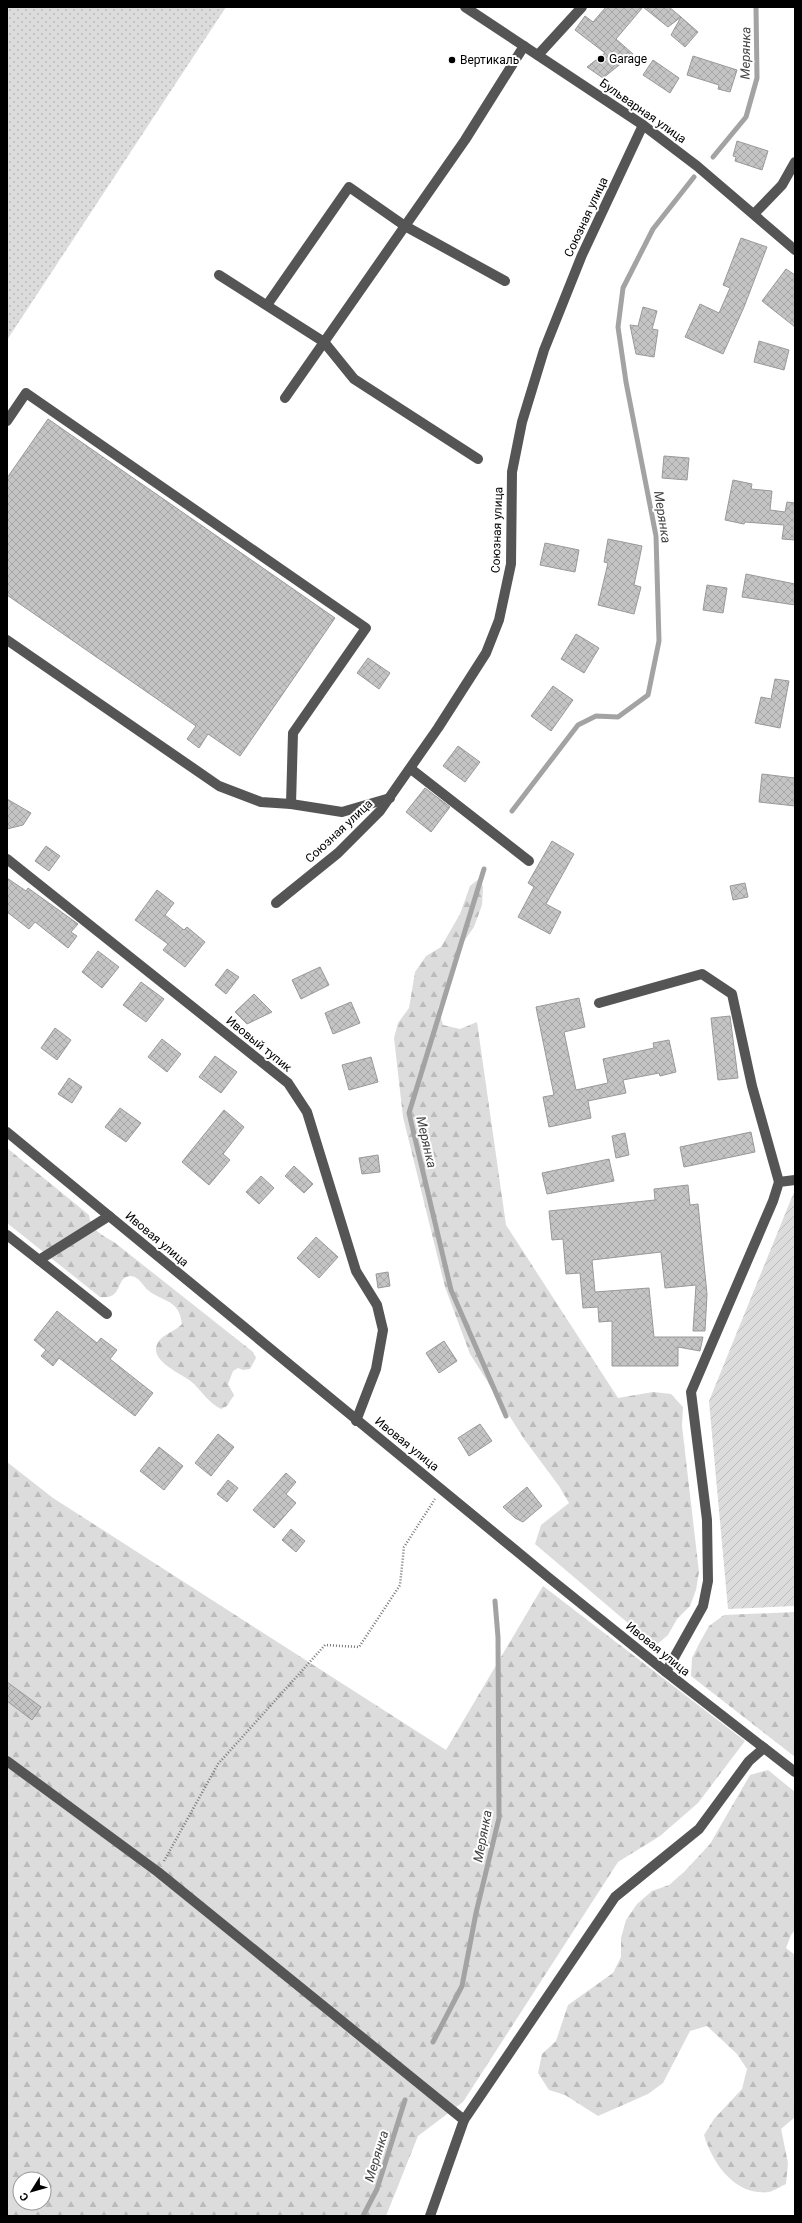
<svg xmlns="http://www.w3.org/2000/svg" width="802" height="2223" font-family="Roboto,sans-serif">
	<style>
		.grass { fill: url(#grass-dots) }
		.forest { fill: url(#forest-firs); fill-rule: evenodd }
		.garden { fill: url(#garden-furrows) }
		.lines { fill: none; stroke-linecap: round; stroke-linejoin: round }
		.stream { stroke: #a3a3a3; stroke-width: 5 }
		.building { fill: url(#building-cross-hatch); stroke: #999 }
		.path { stroke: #777; stroke-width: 2.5; stroke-dasharray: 1 2; stroke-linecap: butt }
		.minor { stroke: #555; stroke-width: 10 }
		.poi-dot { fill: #000; stroke: #fff; stroke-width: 1.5 }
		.labels { text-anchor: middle; stroke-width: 4; stroke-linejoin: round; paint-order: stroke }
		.poi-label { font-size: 12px; fill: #000; stroke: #fff; text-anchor: start }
		.street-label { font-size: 12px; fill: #000; stroke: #fff }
		.water-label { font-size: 13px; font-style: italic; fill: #444; stroke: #fff }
	</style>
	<defs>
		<pattern id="grass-dots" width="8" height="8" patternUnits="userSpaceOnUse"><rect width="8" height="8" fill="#dcdcdc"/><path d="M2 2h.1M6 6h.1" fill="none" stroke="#bbb" stroke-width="1.8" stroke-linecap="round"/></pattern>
		<pattern id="forest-firs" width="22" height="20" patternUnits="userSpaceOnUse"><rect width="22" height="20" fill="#dcdcdc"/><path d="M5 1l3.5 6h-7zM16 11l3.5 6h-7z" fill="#bbb"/></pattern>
		<pattern id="garden-furrows" width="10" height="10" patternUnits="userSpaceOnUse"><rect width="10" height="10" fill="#dcdcdc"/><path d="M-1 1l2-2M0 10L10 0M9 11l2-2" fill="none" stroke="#bbb"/></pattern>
		<pattern id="building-cross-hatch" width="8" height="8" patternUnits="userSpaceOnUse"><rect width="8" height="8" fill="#c4c4c4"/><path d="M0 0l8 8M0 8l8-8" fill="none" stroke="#a7a7a7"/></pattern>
	</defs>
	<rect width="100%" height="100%" fill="#fff"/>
	<polygon class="grass" points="7,7 226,7 7,340"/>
	<g class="forest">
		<polygon points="480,878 483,887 482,905 474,927 464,941 453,975 438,1008 443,1025 460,1029 477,1022 506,1225 618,1398 653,1392 671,1394 683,1407 682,1426 699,1572 696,1590 690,1606 677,1619 668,1635 655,1646 535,1544 541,1525 569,1503 559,1486 524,1439 470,1354 445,1287 403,1117 394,1038 398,1023 409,1008 415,972 426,956 441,947 460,914 470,886"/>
		<path d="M 7,1148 L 89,1215 C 91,1230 102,1235 114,1242 L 253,1352 L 256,1358 L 250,1369 L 243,1370 L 238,1368 L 233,1371 L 228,1384 L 234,1395 L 227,1406 L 221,1409 C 209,1403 203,1393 194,1384 C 185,1375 155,1364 156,1349 C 157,1335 174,1333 182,1324 C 179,1299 163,1302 149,1291 C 142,1286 140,1276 130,1276 C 115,1277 124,1300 100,1297 L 7,1223 Z"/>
		<path d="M 7,1462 L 53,1498 L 446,1750 L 543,1586 L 745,1741 L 698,1803 L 660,1836 L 618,1862 L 463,2102 L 418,2136 L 386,2216 L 7,2216 ZM 20,2179 L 44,2179 L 44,2203 L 20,2203 Z"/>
		<polygon points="795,1612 795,1757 691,1676 692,1658 700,1642 709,1626 724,1615"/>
		<path d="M 768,1770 L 795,1792 L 795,1930 L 791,1935 L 786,1948 L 795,1955 L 795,2117 L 781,2129 L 788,2163 L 786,2184 C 781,2186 774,2191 769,2192 C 735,2196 713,2164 704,2135 L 714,2119 L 742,2089 L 747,2069 L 737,2054 L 707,2026 L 690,2031 L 663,2083 L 648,2094 L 598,2116 L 565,2095 L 549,2090 L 538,2073 L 542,2054 L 556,2041 L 568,2005 L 613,1973 L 621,1957 L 621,1938 L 626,1920 L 637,1904 L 652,1891 L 669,1885 L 684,1872 L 710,1844 L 750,1775 Z"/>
	</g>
	<polygon class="garden" points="794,1192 795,1606 728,1609 709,1401"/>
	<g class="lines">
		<g class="stream">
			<polyline points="713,157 746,117 757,78 756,7"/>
			<polyline points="512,811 578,725 596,716 618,717 648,695 659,641 656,536 626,382 618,327 623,288 653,229 694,177"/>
			<polyline points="484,869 409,1113 451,1290 506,1416"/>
			<polyline points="433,2042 462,1986 476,1913 499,1818 498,1637 495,1601"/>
			<polyline points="363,2216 377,2189 405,2100"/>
		</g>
	</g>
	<g class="building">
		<polygon points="606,7 643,7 616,39 633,54 603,78 587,67 605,53 575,30 585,16 593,22"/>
		<polygon points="643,7 669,7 681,17 668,27"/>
		<polygon points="681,17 698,32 685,47 671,35"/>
		<polygon points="693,56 737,70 730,92 718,89 719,85 687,75"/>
		<polygon points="653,60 679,78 670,93 643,75"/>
		<polygon points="737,141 768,151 762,170 735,161 736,157 733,156"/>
		<polygon points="741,238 767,247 744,307 723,354 685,337 700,304 719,313 730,288 723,285"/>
		<polygon points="786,269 795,275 795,327 762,301"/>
		<polygon points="643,307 657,311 652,329 658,330 654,357 636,354 630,325 638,326"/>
		<polygon points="759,341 789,350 784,370 754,362"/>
		<polygon points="48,419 335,618 240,756 208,734 199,748 187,739 196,726 7,595 7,478"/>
		<polygon points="664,456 689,458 687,480 662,478"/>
		<polygon points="733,480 752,484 751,489 772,491 770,510 785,512 787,502 795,503 795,540 782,539 784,525 745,522 744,524 725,520"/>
		<polygon points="608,539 642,546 634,585 641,587 634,614 598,605 608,563 604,562"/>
		<polygon points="545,543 579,550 575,572 540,565"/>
		<polygon points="746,574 795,584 795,605 742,597"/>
		<polygon points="707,585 727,588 723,613 703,610"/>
		<polygon points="576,634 599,648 584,673 561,659"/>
		<polygon points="368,658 390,673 379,689 357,673"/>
		<polygon points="775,679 789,681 780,728 755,723 761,697 771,699"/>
		<polygon points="553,686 573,700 551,731 531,716"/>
		<polygon points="458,746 480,762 465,782 443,766"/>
		<polygon points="762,774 795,778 795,806 759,802"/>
		<polygon points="425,788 450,807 431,832 406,812"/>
		<polygon points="7,799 31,813 23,825 7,829"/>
		<polygon points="552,841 574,854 546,904 561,912 550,934 518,917 534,887 528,883"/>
		<polygon points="46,846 60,856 49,871 35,861"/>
		<polygon points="7,878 26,891 28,888 78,924 71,932 77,936 68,948 35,922 29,929 7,912"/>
		<polygon points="745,883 748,897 733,900 730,886"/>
		<polygon points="157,890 174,903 165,915 184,930 187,927 205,942 185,967 163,950 168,944 135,920"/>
		<polygon points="98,951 119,967 102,988 82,972"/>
		<polygon points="320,967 329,985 301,999 292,980"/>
		<polygon points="227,969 239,977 226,994 215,985"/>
		<polygon points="141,982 164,999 146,1022 123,1005"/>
		<polygon points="254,994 272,1012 247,1024 235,1012"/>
		<polygon points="579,998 585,1027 564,1032 576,1090 608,1083 603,1059 654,1048 653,1043 669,1040 676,1072 660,1076 659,1073 623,1080 626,1093 588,1101 591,1118 549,1127 543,1097 554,1095 536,1007"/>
		<polygon points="351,1002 360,1023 333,1034 325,1013"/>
		<polygon points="730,1016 738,1078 718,1080 711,1018"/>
		<polygon points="55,1028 71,1040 57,1060 41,1048"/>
		<polygon points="162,1039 181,1054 167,1072 148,1057"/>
		<polygon points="215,1056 237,1072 221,1093 199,1077"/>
		<polygon points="371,1057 378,1082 349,1090 342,1065"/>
		<polygon points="69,1078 82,1087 72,1103 58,1094"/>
		<polygon points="120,1108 141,1123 126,1142 105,1127"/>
		<polygon points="224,1110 244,1127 223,1154 230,1160 209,1185 182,1162"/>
		<polygon points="751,1132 755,1152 684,1167 680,1147"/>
		<polygon points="625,1133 629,1155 616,1158 612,1136"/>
		<polygon points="378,1155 380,1172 362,1174 359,1158"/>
		<polygon points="609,1159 614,1181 547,1194 542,1173"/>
		<polygon points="294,1166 313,1184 304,1193 285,1176"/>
		<polygon points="261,1176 274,1188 259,1204 246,1192"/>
		<polygon points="688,1185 690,1205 698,1204 707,1294 705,1331 693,1331 696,1285 665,1288 661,1252 592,1260 595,1292 649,1288 654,1337 703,1337 700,1351 678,1347 678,1366 612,1366 612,1321 599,1322 598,1307 583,1308 580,1273 566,1274 563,1239 552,1240 549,1211 655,1200 654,1189"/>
		<polygon points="316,1237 338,1257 319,1278 297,1258"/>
		<polygon points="388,1272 390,1286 378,1288 376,1274"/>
		<polygon points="57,1311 97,1343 101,1338 117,1350 110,1359 153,1393 135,1416 59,1358 53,1366 41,1356 46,1350 34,1340"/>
		<polygon points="444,1341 457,1361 439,1373 426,1353"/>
		<polygon points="480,1424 492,1441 469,1456 458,1438"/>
		<polygon points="218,1434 234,1447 211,1476 195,1463"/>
		<polygon points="159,1447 183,1466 164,1490 140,1471"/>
		<polygon points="286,1473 296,1482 286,1494 296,1503 274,1528 253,1510"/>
		<polygon points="228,1480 238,1488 227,1502 217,1494"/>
		<polygon points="527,1487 542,1506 523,1522 515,1518 503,1507"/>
		<polygon points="291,1529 305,1541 296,1552 282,1540"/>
		<polygon points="7,1682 41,1707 32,1720 7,1701"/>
	</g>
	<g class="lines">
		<polyline class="path" points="164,1861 218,1764 325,1645 359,1647 400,1585 404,1547 435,1499"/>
		<g class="minor">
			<polyline points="465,7 643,125 697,166 795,250"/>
			<polyline points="538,55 582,7"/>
			<polyline points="754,214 782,185 795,162"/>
			<polyline points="219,275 324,342 354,379 478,459"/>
			<polyline points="267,305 349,187 405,226 505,281"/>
			<polyline points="285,398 465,140 524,46"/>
			<polyline points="7,421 26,393 366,628 293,733 291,804"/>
			<polyline points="7,640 219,786 261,802 291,804 342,812 390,798"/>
			<polyline points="411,769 529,861"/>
			<polyline points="7,859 288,1083 307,1112 356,1271 377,1305 383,1330 376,1369 356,1421"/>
			<polyline points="276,903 338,853 380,811 438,728 486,653 499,620 511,564 512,472 522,422 544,350 582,255 643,125"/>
			<polyline points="599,1003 702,974 732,994 752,1086 779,1182"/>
			<polyline points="7,1132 548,1577 666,1672 795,1772"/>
			<polyline points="7,1235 39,1260 109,1216"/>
			<polyline points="39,1260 107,1314"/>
			<polyline points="666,1672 703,1606 708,1581 707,1520 691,1392 773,1201 779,1182 795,1180"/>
			<polyline points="7,1761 158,1872 464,2120"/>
			<polyline points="430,2216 464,2120 615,1897 699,1829 749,1761 764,1748"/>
		</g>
	</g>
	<g class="poi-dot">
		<circle cx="601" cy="59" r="4"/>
		<circle cx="452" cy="60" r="4"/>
	</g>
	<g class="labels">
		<g class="poi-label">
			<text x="609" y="63">Garage</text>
			<text x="460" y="64">Вертикаль</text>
		</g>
		<g class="street-label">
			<text transform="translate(643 111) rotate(35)" y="4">Бульварная улица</text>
			<text transform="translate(586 217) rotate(-65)" y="4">Союзная улица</text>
			<text transform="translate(497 530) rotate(-88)" y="4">Союзная улица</text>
			<text transform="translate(339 831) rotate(-43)" y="4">Союзная улица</text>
			<text transform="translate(259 1044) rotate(39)" y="4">Ивовый тупик</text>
			<text transform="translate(157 1239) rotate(40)" y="4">Ивовая улица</text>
			<text transform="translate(407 1444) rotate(39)" y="4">Ивовая улица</text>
			<text transform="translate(658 1649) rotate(39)" y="4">Ивовая улица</text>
		</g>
		<g class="water-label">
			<text transform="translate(745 53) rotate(-89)" y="5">Мерянка</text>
			<text transform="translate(663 517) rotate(81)" y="5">Мерянка</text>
			<text transform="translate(427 1142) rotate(77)" y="5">Мерянка</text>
			<text transform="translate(482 1836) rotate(-79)" y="5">Мерянка</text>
			<text transform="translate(376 2156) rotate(-73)" y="5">Мерянка</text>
		</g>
	</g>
	<rect width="802" height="2223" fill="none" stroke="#000000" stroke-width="16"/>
	<g transform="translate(32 2191) rotate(233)"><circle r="19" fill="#ffffff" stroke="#999999"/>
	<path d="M0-3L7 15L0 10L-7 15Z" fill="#000000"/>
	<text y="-6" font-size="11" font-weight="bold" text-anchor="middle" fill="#000000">С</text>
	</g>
</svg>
